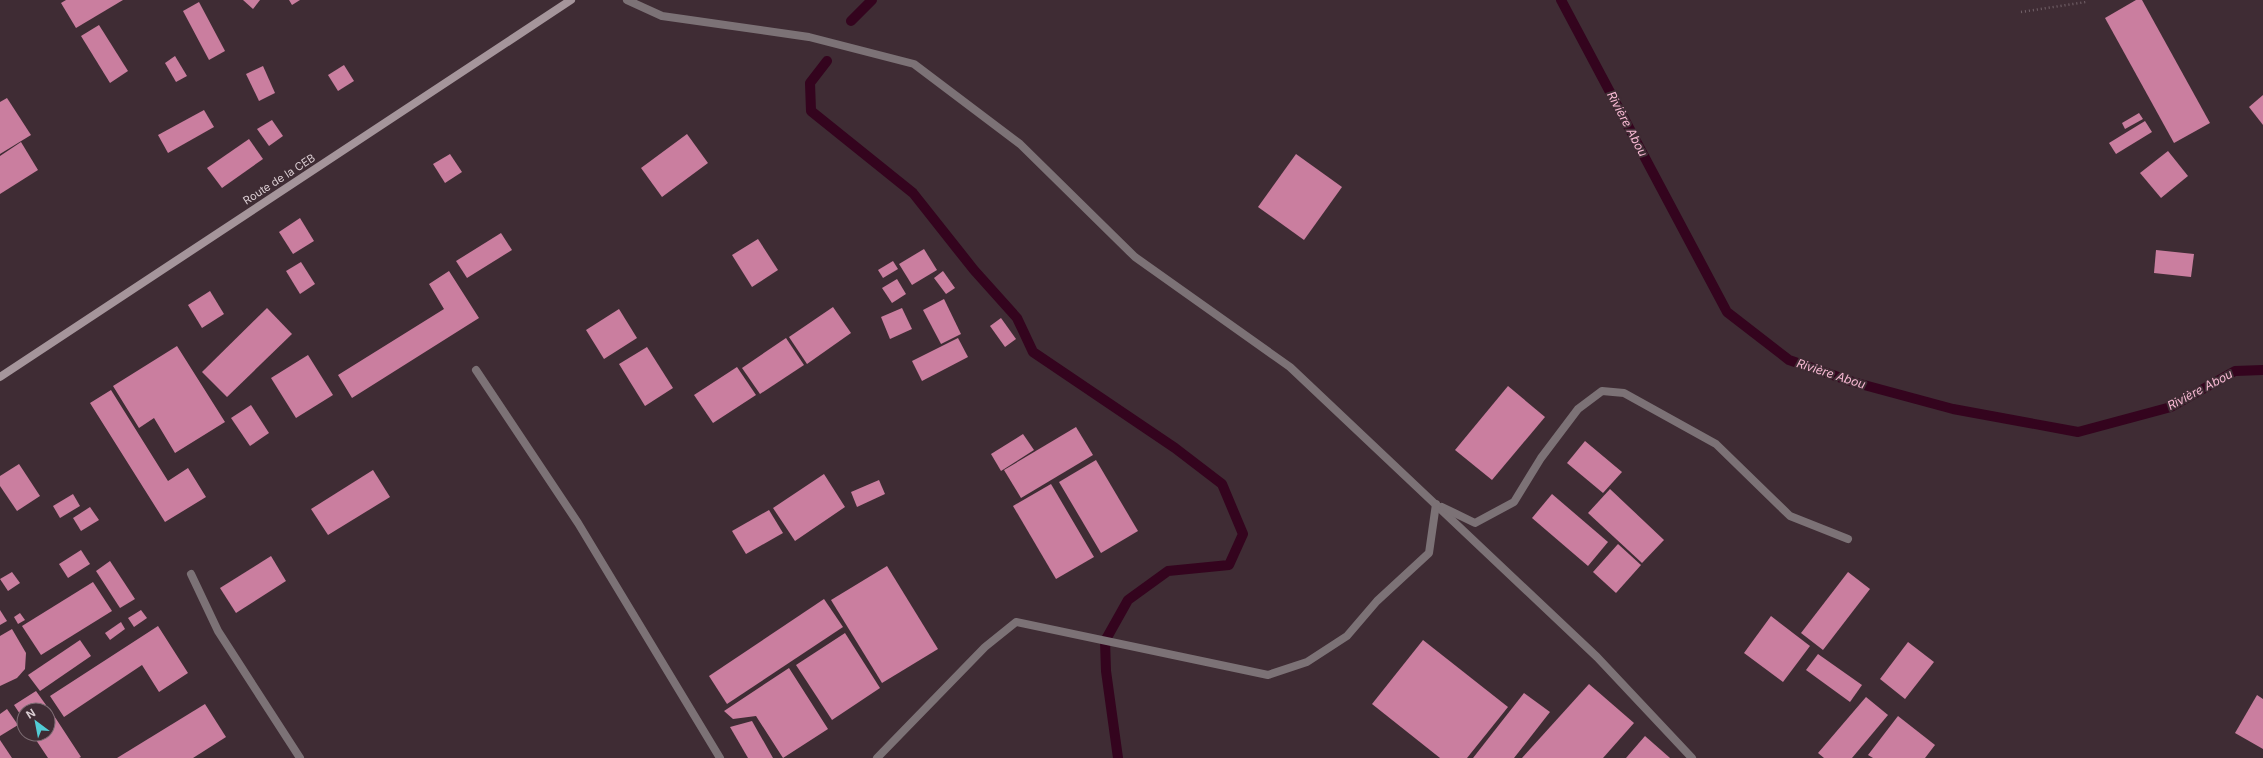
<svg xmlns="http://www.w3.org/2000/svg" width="2263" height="758" font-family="Inter,sans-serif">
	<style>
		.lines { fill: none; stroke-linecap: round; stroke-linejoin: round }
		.stream { stroke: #34041e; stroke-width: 10 }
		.building { fill: #ca7e9f }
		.path { stroke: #736269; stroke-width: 2.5; stroke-dasharray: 1 3; stroke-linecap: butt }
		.minor { stroke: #7c7276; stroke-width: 8 }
		.secondary { stroke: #a5959b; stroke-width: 8 }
		.labels { text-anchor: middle; stroke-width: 4; stroke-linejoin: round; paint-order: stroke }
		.street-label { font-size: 11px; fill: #dacdd2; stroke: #3f2c34 }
		.water-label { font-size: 12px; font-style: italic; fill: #f9bad4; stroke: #3f2c34 }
	</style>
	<rect width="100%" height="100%" fill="#3f2c34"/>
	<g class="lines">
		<g class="stream">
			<polyline points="1561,0 1727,312 1789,360 1853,382 1953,409 2078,432 2171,407 2235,371 2263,370"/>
			<polyline points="851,21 872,0"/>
			<polyline points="827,61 810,83 811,111 913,193 974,270 1017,318 1033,352 1175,448 1222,484 1243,534 1229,565 1168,571 1128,600 1105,641 1106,671 1118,758"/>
		</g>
	</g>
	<g class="building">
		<polygon points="66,0 123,0 76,28 61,3"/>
		<polygon points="243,0 260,0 253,9"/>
		<polygon points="289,0 300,0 292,5"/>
		<polygon points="2136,0 2142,0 2210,123 2174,143 2105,18"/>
		<polygon points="199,2 225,51 209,60 183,11"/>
		<polygon points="99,25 128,71 110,83 81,36"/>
		<polygon points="175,56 187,76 176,82 165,63"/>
		<polygon points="344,65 354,81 338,91 328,75"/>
		<polygon points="263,66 275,93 259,101 246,74"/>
		<polygon points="2263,95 2263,125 2249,107"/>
		<polygon points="7,98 31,135 0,154 0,102"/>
		<polygon points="204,110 214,127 168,153 158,135"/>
		<polygon points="2139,113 2143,119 2125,129 2122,123"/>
		<polygon points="272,120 283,136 269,146 257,129"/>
		<polygon points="2145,121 2152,132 2116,154 2109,143"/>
		<polygon points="687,134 708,163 662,197 641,168"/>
		<polygon points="249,139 263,159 222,188 207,168"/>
		<polygon points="21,142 38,170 0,194 0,156"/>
		<polygon points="2168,151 2188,176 2161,198 2140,173"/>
		<polygon points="450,154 462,172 445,183 433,164"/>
		<polygon points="1296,154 1342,187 1304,240 1258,207"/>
		<polygon points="300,218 314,241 293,254 279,232"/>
		<polygon points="501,233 512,250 467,278 456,261"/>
		<polygon points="758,239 778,270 752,287 732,255"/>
		<polygon points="924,249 937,270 912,285 899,264"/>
		<polygon points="2156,250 2194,254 2191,277 2154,273"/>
		<polygon points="893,261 898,269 883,278 878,270"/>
		<polygon points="301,262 315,284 300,294 286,271"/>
		<polygon points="449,271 479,318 352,398 338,375 444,309 429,284"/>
		<polygon points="943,271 955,288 946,294 934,278"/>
		<polygon points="897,279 906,294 892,303 882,288"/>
		<polygon points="210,291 224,314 202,328 188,305"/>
		<polygon points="944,299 961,334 941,344 923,310"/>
		<polygon points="833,307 851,333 807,364 789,337"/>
		<polygon points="267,308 292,334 227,397 202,372"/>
		<polygon points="902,308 912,329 890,339 881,317"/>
		<polygon points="619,309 637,338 604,359 586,330"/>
		<polygon points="1001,318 1016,339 1005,347 990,326"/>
		<polygon points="786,338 804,365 760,394 742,368"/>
		<polygon points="958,338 968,357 922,381 912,361"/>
		<polygon points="177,346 225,422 175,453 154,418 139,428 113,386"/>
		<polygon points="647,347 673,388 645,406 619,364"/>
		<polygon points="308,355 333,395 296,418 271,378"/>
		<polygon points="737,367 756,395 713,423 694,395"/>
		<polygon points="1508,386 1545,417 1492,480 1455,450"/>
		<polygon points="111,390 168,481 188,468 206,497 165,522 90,403"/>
		<polygon points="251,405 269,433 250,446 231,418"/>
		<polygon points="1076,427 1093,455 1021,498 1004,470"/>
		<polygon points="1023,434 1034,450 1001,471 991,454"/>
		<polygon points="1585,441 1622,472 1603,493 1567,463"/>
		<polygon points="1096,460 1138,531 1101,553 1059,482"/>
		<polygon points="19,464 40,496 17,511 0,486 0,476"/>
		<polygon points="373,470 390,497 328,535 311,509"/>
		<polygon points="824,474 845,507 795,541 773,508"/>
		<polygon points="879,480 885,494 857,507 851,492"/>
		<polygon points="1051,484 1094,557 1056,579 1013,506"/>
		<polygon points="1610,489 1664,540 1642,563 1588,513"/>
		<polygon points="73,494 80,506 60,518 53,506"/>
		<polygon points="1552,494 1608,542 1588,566 1532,518"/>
		<polygon points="90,507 99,520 81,531 73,518"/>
		<polygon points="769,510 783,533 746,554 732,531"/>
		<polygon points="1618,544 1641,565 1616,593 1593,572"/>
		<polygon points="81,550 90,564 68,578 59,564"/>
		<polygon points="271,556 286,581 236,613 220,588"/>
		<polygon points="110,561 135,599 120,608 96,571"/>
		<polygon points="887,566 938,649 882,683 831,600"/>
		<polygon points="12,572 20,583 8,591 0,579"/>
		<polygon points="1848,572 1870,589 1823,650 1801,633"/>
		<polygon points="93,582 112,611 41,655 22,626"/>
		<polygon points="824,599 843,627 727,704 709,676"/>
		<polygon points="0,610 7,621 0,625"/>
		<polygon points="141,610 147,618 134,627 128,618"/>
		<polygon points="20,613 25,620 18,624 14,617"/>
		<polygon points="1771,616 1810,646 1783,682 1744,653"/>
		<polygon points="121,622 125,629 110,640 105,633"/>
		<polygon points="158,626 188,673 159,692 142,665 64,717 50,696"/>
		<polygon points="12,629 26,653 25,669 17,678 0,686 0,636"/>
		<polygon points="845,633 880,688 832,720 796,665"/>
		<polygon points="80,640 91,656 40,691 28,675"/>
		<polygon points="1423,640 1508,707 1467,758 1440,758 1372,704"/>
		<polygon points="1908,642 1934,662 1905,699 1880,679"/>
		<polygon points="1818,654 1862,685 1850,702 1806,670"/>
		<polygon points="789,668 828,729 783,758 756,716 733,719 724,711"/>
		<polygon points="1589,684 1634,723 1603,758 1522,758"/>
		<polygon points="36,691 46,705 38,710 24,710 24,720 14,705"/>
		<polygon points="1524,693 1550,712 1514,758 1473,758"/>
		<polygon points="2257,695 2263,699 2263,749 2235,733"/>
		<polygon points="1866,697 1888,715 1852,758 1824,758 1818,753"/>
		<polygon points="205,704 226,737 193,758 117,758"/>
		<polygon points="49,708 81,757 79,758 48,758 32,734 48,734 48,710 45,710"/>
		<polygon points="7,709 18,725 0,736 0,714"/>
		<polygon points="1898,716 1935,745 1925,758 1873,758 1868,755"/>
		<polygon points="752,721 773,758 748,758 730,727"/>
		<polygon points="1645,736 1670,758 1626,758"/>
		<polygon points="0,740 12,758 0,758"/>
	</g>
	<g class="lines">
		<polyline class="path" points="2021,12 2086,2 2087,0"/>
		<g class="minor">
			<polyline points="627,0 662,16 809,37 914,64 1020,144 1135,257 1290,367 1597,657 1692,758"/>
			<polyline points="476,370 578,523 720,758"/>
			<polyline points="1442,507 1475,523 1514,502 1541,458 1578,409 1602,391 1624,393 1716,444 1790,516 1848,539"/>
			<polyline points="191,574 218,631 300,758"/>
			<polyline points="877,758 985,647 1016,622 1268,675 1307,662 1347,636 1377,601 1429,553 1436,504"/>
		</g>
		<polyline class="secondary" points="0,377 571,0"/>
	</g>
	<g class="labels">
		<g class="street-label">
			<text transform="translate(279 179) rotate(-33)" y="4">Route de la CEB</text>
		</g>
		<g class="water-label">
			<text transform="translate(1627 124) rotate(62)" y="4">Rivière Abou</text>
			<text transform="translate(1831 374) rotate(18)" y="4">Rivière Abou</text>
			<text transform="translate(2200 390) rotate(-28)" y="4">Rivière Abou</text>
		</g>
	</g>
	<g transform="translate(36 722) rotate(328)"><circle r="19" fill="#3f2c34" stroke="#7d6c73"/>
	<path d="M0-3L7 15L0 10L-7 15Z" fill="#52ccd5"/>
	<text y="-6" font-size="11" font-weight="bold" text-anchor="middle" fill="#dacdd2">N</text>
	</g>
</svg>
